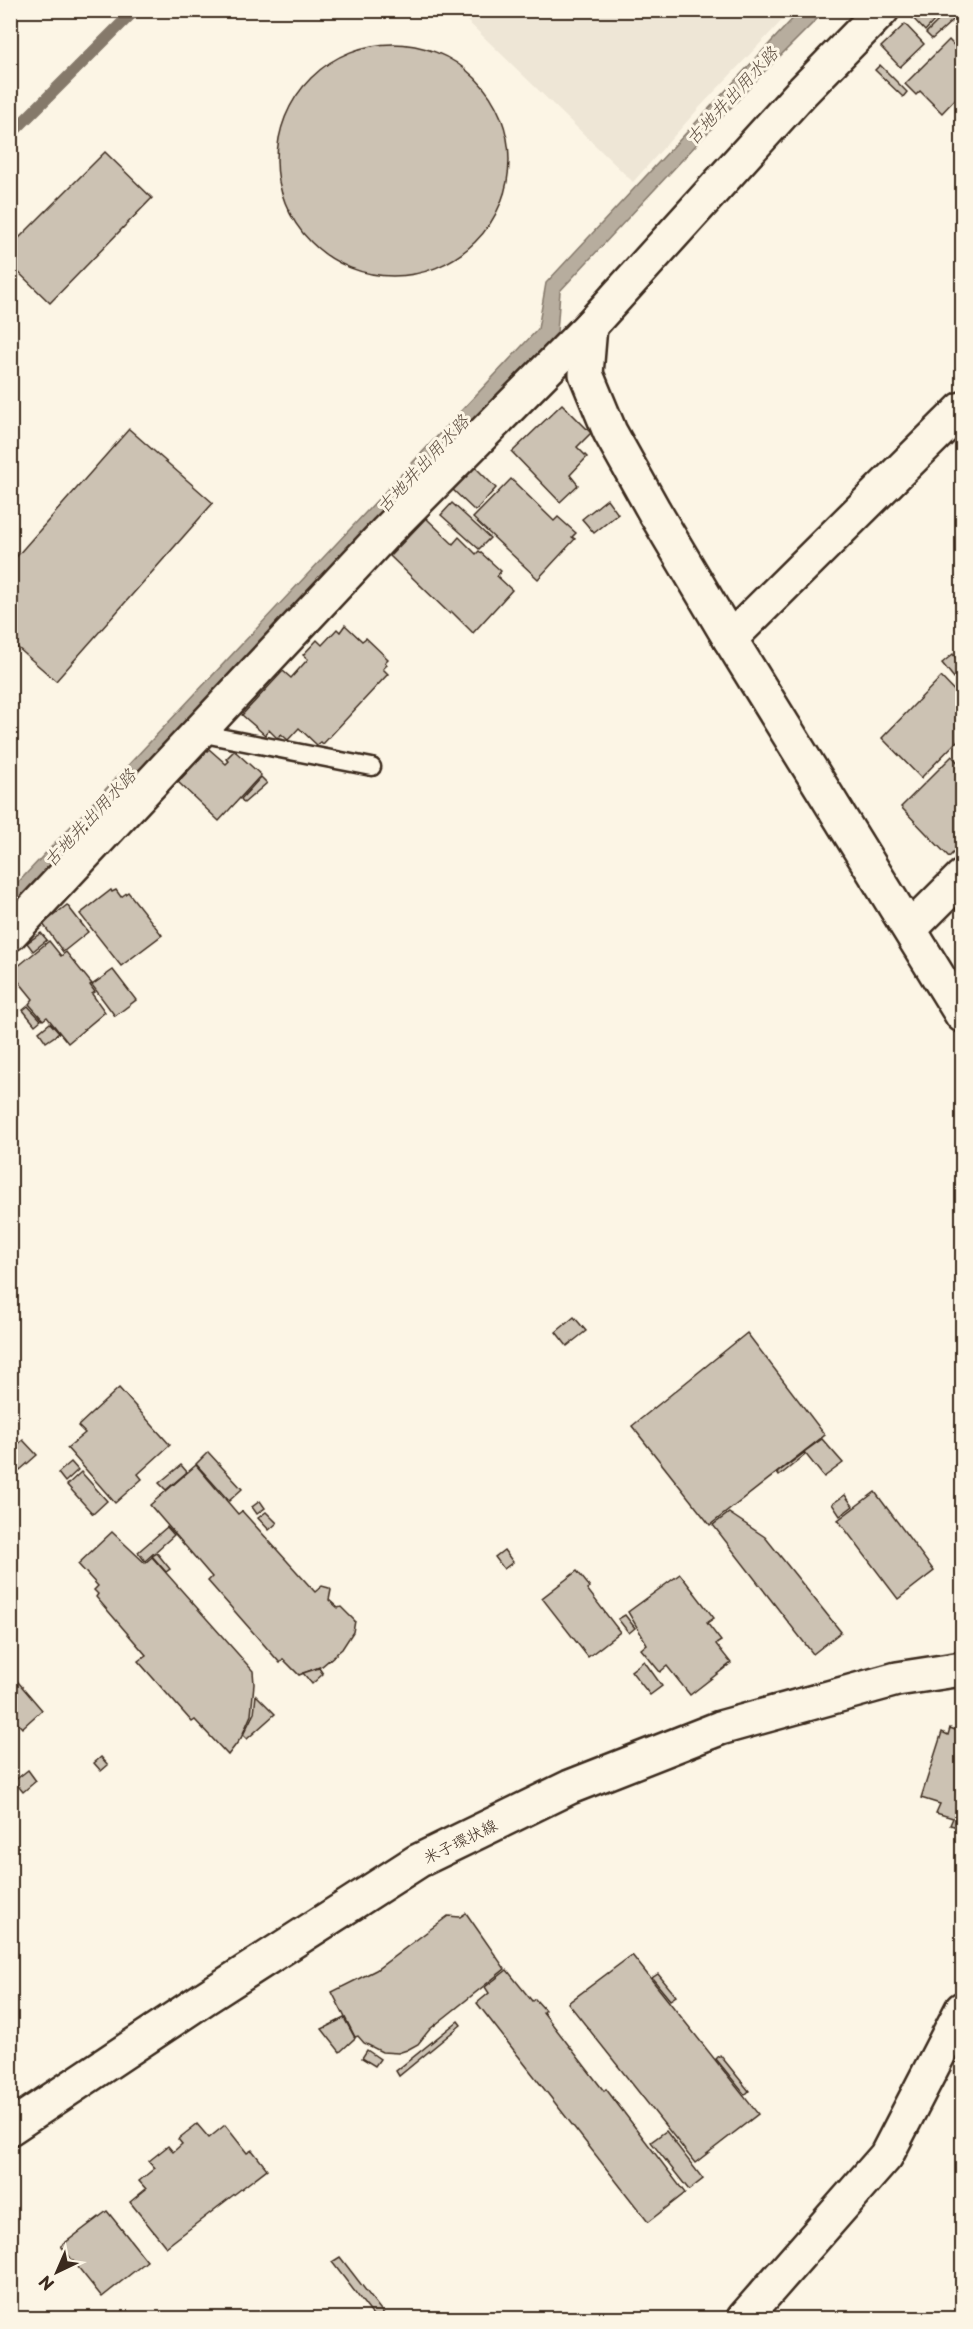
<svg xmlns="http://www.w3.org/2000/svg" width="973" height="2329" font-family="'Playpen Sans','Klee One',sans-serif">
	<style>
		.built { fill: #eee6d6 }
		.water { fill: #b7ad9e; stroke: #85796b; stroke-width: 1.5 }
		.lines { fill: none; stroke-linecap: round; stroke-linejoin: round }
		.stream { stroke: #85796b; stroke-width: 12 }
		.building { fill: #ccc2b3; stroke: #3b2a1e; stroke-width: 1.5 }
		.lane-casing { stroke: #3b2a1e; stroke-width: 21 }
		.street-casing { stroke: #3b2a1e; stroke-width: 38 }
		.secondary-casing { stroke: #3b2a1e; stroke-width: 38 }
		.lane { stroke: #fcf5e5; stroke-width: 16 }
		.street { stroke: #fcf5e5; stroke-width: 33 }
		.secondary { stroke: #fcf5e5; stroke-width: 33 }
		.labels { text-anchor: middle; stroke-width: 6; stroke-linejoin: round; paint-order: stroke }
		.street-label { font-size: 16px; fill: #3b2a1e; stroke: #fcf5e5 }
		.water-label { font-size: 18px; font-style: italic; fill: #605144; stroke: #fcf5e5 }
	</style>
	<rect width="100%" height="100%" fill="#fcf5e5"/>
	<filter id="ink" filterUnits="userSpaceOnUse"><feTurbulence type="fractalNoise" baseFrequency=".0167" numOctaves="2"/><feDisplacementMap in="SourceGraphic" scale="12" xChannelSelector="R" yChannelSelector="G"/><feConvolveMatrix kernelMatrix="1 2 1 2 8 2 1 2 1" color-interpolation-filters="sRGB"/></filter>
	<g filter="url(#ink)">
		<polygon class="built" points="457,11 791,11 699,108 633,182"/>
		<polygon class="water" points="800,11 825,11 764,72 560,291 557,333 11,915 10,891 538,329 546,283"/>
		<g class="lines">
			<polyline class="stream" points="10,135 135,10"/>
		</g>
		<g class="building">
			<polygon points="914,10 944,10 925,31 910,15"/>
			<polygon points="946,10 962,12 932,39 926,33 945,14 943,13"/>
			<polygon points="905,24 924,44 900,67 881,47"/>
			<polygon points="949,40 962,54 962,92 942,113 920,91 916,95 905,84"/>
			<circle cx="393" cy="160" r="116"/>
			<polygon points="880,65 907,92 903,97 875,70"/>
			<polygon points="105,152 152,198 50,303 10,264 10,247"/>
			<polygon points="562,404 591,433 577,447 587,457 570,475 578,485 560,502 512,452"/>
			<polygon points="129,429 213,503 56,681 10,641 10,564"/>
			<polygon points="474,466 496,488 475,511 452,489"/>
			<polygon points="511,479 554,521 558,517 576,533 572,537 575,539 538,579 473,518"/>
			<polygon points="607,499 618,514 594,533 582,519"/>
			<polygon points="452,503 490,538 479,549 441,515"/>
			<polygon points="426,518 453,544 459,537 476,554 479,551 501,571 497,576 512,590 473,633 452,612 450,614 390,556"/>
			<polygon points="345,625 362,641 366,638 388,659 385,662 387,665 383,669 388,674 323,744 321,742 317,745 299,728 288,740 281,734 277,738 269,730 265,735 242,715 283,671 291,678 308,659 303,655 317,640 322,645 337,629 340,632"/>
			<polygon points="953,654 962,666 962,682 959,684 942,663"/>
			<polygon points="941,677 962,699 962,736 921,778 882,738"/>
			<polygon points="209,749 226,764 229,761 226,759 234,751 237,753 261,775 219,821 178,782"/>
			<polygon points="952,756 962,767 962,844 949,857 901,807"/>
			<polygon points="261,777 267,783 244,803 241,799"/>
			<polygon points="111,890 112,892 116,890 121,897 128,892 162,935 121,966 80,914"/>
			<polygon points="67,905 88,932 63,952 43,924"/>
			<polygon points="41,933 47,940 33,951 27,943"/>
			<polygon points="49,941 61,956 66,952 92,984 90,985 95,992 92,994 105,1012 68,1043 47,1017 43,1020 29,1004 33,999 11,972"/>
			<polygon points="113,970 136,1000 115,1016 92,985"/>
			<polygon points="28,1006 41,1020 35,1025 23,1010"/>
			<polygon points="50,1023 59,1033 46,1042 39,1032"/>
			<polygon points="574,1317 586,1331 567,1346 556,1332"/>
			<polygon points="747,1333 825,1435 710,1525 632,1426"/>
			<polygon points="119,1388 170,1445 138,1474 142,1479 115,1503 67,1448 85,1433 78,1426"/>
			<polygon points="822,1439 843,1463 824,1477 804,1452"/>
			<polygon points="23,1440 37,1455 20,1470 10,1459 10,1451"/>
			<polygon points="208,1452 242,1489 229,1501 196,1464"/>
			<polygon points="804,1453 805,1455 779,1476 777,1473"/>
			<polygon points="71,1462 78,1470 65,1482 58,1473"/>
			<polygon points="181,1465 187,1472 166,1490 159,1483"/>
			<polygon points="196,1465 238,1514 242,1511 315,1592 322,1586 329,1588 331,1590 329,1600 338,1608 341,1607 355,1621 353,1632 342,1649 322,1666 299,1675 283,1659 280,1663 208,1581 212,1577 150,1505"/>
			<polygon points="81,1472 107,1501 93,1514 67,1485"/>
			<polygon points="875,1492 934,1571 898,1599 838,1520"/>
			<polygon points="845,1495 853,1506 840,1516 832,1504"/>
			<polygon points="260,1501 265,1508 257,1514 252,1507"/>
			<polygon points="266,1512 277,1523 269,1530 258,1518"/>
			<polygon points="729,1513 765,1537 841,1632 813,1654 713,1525"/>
			<polygon points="167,1527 174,1535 145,1561 138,1552"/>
			<polygon points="112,1532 145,1563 152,1557 253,1671 254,1684 251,1715 241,1738 228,1755 195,1720 192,1722 138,1661 146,1655 96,1597 98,1594 94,1590 98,1586 78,1564"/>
			<polygon points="504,1550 513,1562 504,1569 495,1557"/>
			<polygon points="157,1553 170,1569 166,1572 152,1556"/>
			<polygon points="577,1571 590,1587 587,1589 620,1632 588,1657 542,1598"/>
			<polygon points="680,1574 714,1618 707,1623 721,1641 716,1644 731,1663 690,1695 667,1666 660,1672 641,1649 647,1644 628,1612"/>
			<polygon points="625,1615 635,1628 629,1633 618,1619"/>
			<polygon points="644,1661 662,1686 650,1695 631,1671"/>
			<polygon points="319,1668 323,1674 312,1684 303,1673"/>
			<polygon points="12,1675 42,1710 22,1728 10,1715"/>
			<polygon points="256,1695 275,1714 247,1739 243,1735 254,1713"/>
			<polygon points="950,1728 961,1732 962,1729 962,1846 958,1844 962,1828 950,1825 953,1818 936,1813 940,1804 921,1798 942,1732 948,1735"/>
			<polygon points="101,1757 108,1765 101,1771 94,1763"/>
			<polygon points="28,1770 36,1781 23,1792 14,1781"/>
			<polygon points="466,1913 505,1969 430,2029 418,2044 407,2050 398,2053 382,2052 364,2043 358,2036 355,2037 332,1992 376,1970 448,1916 460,1917"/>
			<polygon points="632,1955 758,2114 695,2163 568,2003"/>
			<polygon points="507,1970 532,2001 535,1999 545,2010 543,2012 604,2091 606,2089 685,2193 648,2222 477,2003 489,1993 485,1987"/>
			<polygon points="658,1974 676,1996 670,2000 652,1978"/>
			<polygon points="344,2018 355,2038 340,2052 322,2029"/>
			<polygon points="458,2021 461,2025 399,2076 396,2071"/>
			<polygon points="367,2050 380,2059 375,2066 362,2058"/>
			<polygon points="720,2055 749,2091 745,2095 716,2059"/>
			<polygon points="197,2124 209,2138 225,2125 247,2153 252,2150 267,2169 166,2247 130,2202 146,2189 139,2181 155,2168 149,2161 168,2146 173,2152 182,2144 178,2139"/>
			<polygon points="666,2131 703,2179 689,2190 651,2142"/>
			<polygon points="107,2211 147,2261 102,2297 61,2246"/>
			<polygon points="340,2257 387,2318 375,2318 332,2262"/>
		</g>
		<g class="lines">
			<g class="lane-casing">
				<polyline id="lane" points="199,733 372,767"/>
			</g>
			<g class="street-casing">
				<g id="street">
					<polyline points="590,326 586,374 610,432 654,511 730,639 962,1015"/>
					<polyline points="730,639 962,409"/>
					<polyline points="910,929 962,877"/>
					<polyline points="10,934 387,531 590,326 801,93 882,10"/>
					<polyline points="744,2318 886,2156 962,2009"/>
				</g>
			</g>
			<g class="secondary-casing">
				<polyline id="secondary" points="10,2128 205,1998 418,1861 570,1787 720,1728 897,1679 962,1669"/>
			</g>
			<use href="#lane" class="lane"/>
			<use href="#street" class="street"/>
			<use href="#secondary" class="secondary"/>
		</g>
	</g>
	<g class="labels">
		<g class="street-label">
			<text transform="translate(460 1841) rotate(-26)" y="6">米子環状線</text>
		</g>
		<g class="water-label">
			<text transform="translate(732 96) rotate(-47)" y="6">古地井出用水路</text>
			<text transform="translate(423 464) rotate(-47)" y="6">古地井出用水路</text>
			<text transform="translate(90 818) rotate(-47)" y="6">古地井出用水路</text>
		</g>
	</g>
	<rect width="973" height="2329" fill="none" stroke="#fcf5e5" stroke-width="36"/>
	<rect x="18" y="18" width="937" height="2293" fill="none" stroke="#3b2a1e" stroke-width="2" filter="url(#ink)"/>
	<g transform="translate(57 2272) rotate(224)" stroke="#fcf5e5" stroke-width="4.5" paint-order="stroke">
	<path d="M0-4.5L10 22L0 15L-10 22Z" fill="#3b2a1e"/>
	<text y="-9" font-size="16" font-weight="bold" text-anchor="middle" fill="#3b2a1e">N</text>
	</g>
</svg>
